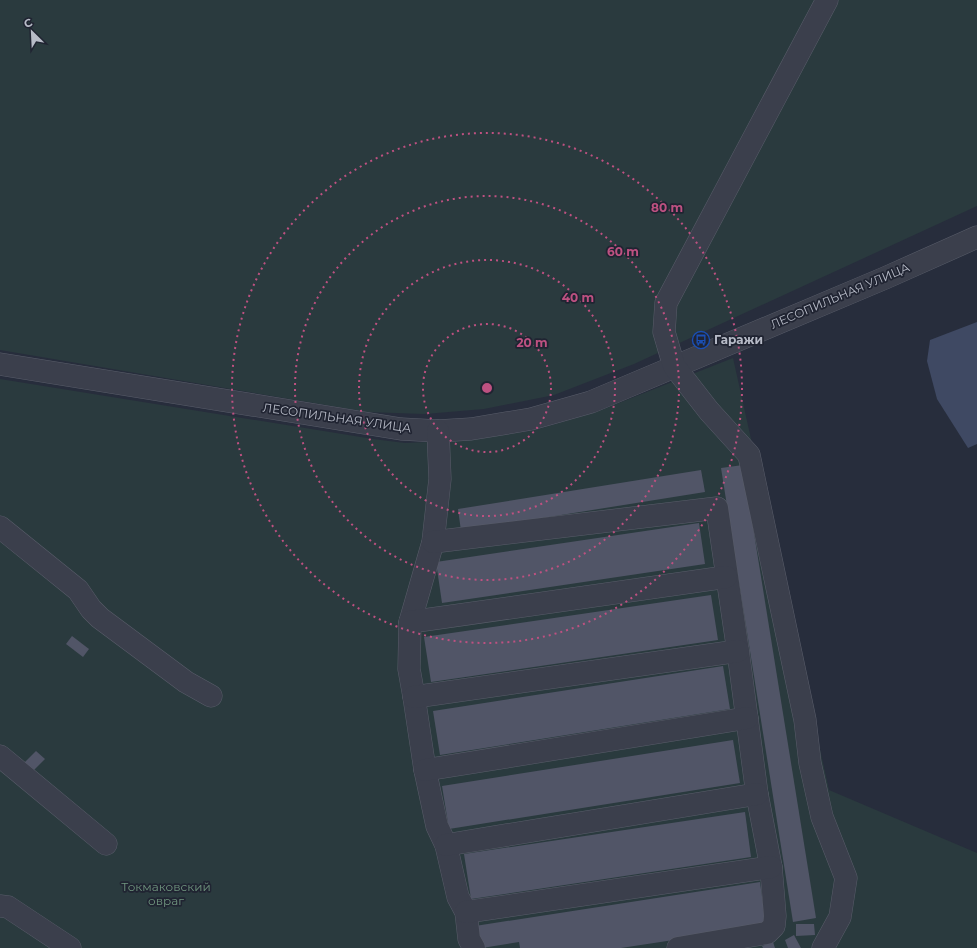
<svg xmlns="http://www.w3.org/2000/svg" width="977" height="948" font-family="Montserrat,sans-serif">
	<style>
		.green { fill: #2a3a3e }
		.water { fill: #3f4963 }
		.building { fill: #515567 }
		.lines { fill: none; stroke-linecap: round; stroke-linejoin: round }
		.minor-casing { stroke: #595d6a; stroke-width: 23 }
		.minor { stroke: #3b3f4c; stroke-width: 22 }
		.ring { fill: none; stroke: #be5181; stroke-width: 2; stroke-dasharray: 2 4 }
		.labels { text-anchor: middle; stroke-width: 3.5; stroke-linejoin: round; paint-order: stroke }
		.street-label { font-size: 12px; fill: #b7bbc7; stroke: #202432 }
		.poi-label { font-size: 12px; font-weight: bold; fill: #b7bbc7; stroke: #202432; text-anchor: start }
		.park-label { font-size: 12px; fill: #70967f; stroke: #202432 }
		.centre { fill: #be5181; stroke: #202432; stroke-width: 2 }
		.ring-label { font-size: 12px; text-anchor: middle; font-weight: bold; fill: #be5181; stroke: #202432; stroke-width: 3.5; stroke-linejoin: round; paint-order: stroke }
	</style>
	<rect width="100%" height="100%" fill="#272d3c"/>
	<g class="green">
		<polygon points="0,0 977,0 977,206 634,364 554,395 484,409 425,414 367,412 0,350"/>
		<polygon points="733,358 829,790 977,853 977,948 0,948 0,379 373,439 405,443 470,440 535,430 596,412"/>
	</g>
	<polygon class="water" points="977,322 977,444 968,448 937,399 927,361 930,340"/>
	<g class="building">
		<polygon points="743,465 816,918 793,922 721,468"/>
		<polygon points="701,470 705,492 461,531 458,509"/>
		<polygon points="699,523 705,564 442,603 436,562"/>
		<polygon points="711,595 718,640 431,682 424,637"/>
		<polygon points="72,636 89,649 83,657 66,644"/>
		<polygon points="723,666 730,709 440,755 433,711"/>
		<polygon points="733,740 740,783 449,829 442,786"/>
		<polygon points="36,751 45,759 32,772 24,763"/>
		<polygon points="745,812 751,857 471,899 464,854"/>
		<polygon points="760,882 766,926 621,948 520,948 519,942 482,948 475,926"/>
		<polygon points="796,924 814,924 815,935 796,936"/>
		<polygon points="794,935 801,948 788,948 785,940"/>
		<polygon points="773,942 775,948 763,948 762,946"/>
	</g>
	<g class="lines">
		<g class="minor-casing">
			<g id="minor">
				<polyline points="0,364 401,429 438,431 471,429 531,419 591,402 885,278 977,237"/>
				<polyline points="438,431 440,479 433,542 410,622 409,669 414,697 425,770 437,826 446,845 458,897 466,912 469,939 474,948"/>
				<polyline points="0,527 78,590 91,609 100,618 186,682 211,696"/>
				<polyline points="433,542 717,508 738,651 757,794 771,867 775,916 774,926 767,933 678,948"/>
				<polyline points="410,622 726,577"/>
				<polyline points="414,697 738,651"/>
				<polyline points="0,756 106,844"/>
				<polyline points="425,770 747,718"/>
				<polyline points="446,845 757,794"/>
				<polyline points="0,906 8,907 70,948"/>
				<polyline points="466,912 771,867"/>
				<polyline points="823,948 840,917 846,878 822,817 810,763 805,720 749,455 709,411 674,366 664,332 666,303 827,0"/>
			</g>
		</g>
		<use href="#minor" class="minor"/>
	</g>
	<g class="ring">
		<circle cx="487" cy="388" r="64"/>
		<circle cx="487" cy="388" r="128"/>
		<circle cx="487" cy="388" r="192"/>
		<circle cx="487" cy="388" r="255"/>
	</g>
	<defs>
		<g id="bus-ring" transform="scale(0.9)"><circle r="9.5" fill="#202432" stroke="#1a4fb4" stroke-width="1.5"/><path d="M-5-6H5V4H4V6H2V4H-2V6H-4V4H-5ZM-3.5-4V0h7V-4ZM-3.5 1.2v1.5H-2V1.2ZM2 1.2v1.5H3.5V1.2Z" fill="#1a4fb4"/></g>
	</defs>
	<g fill-rule="evenodd">
		<use href="#bus-ring" x="701" y="340"/>
	</g>
	<g class="labels">
		<g class="street-label">
			<text transform="translate(840 296) rotate(-23)" y="4">ЛЕСОПИЛЬНАЯ УЛИЦА</text>
			<text transform="translate(337 418) rotate(8)" y="4">ЛЕСОПИЛЬНАЯ УЛИЦА</text>
		</g>
		<g class="poi-label">
			<text x="714" y="344">Гаражи</text>
		</g>
		<g class="park-label">
			<text x="166" y="891">Токмаковский<tspan x="166" dy="14">овраг</tspan></text>
		</g>
	</g>
	<circle cx="487" cy="388" r="6" class="centre"/>
	<g class="ring-label">
		<text x="667" y="212">80 m</text>
		<text x="623" y="256">60 m</text>
		<text x="578" y="302">40 m</text>
		<text x="532" y="347">20 m</text>
	</g>
	<g transform="translate(32 32) rotate(336)" stroke="#202432" stroke-width="3" paint-order="stroke">
	<path d="M0-3L7 15L0 10L-7 15Z" fill="#b7bbc7"/>
	<text y="-6" font-size="11" font-weight="bold" text-anchor="middle" fill="#b7bbc7">С</text>
	</g>
</svg>
